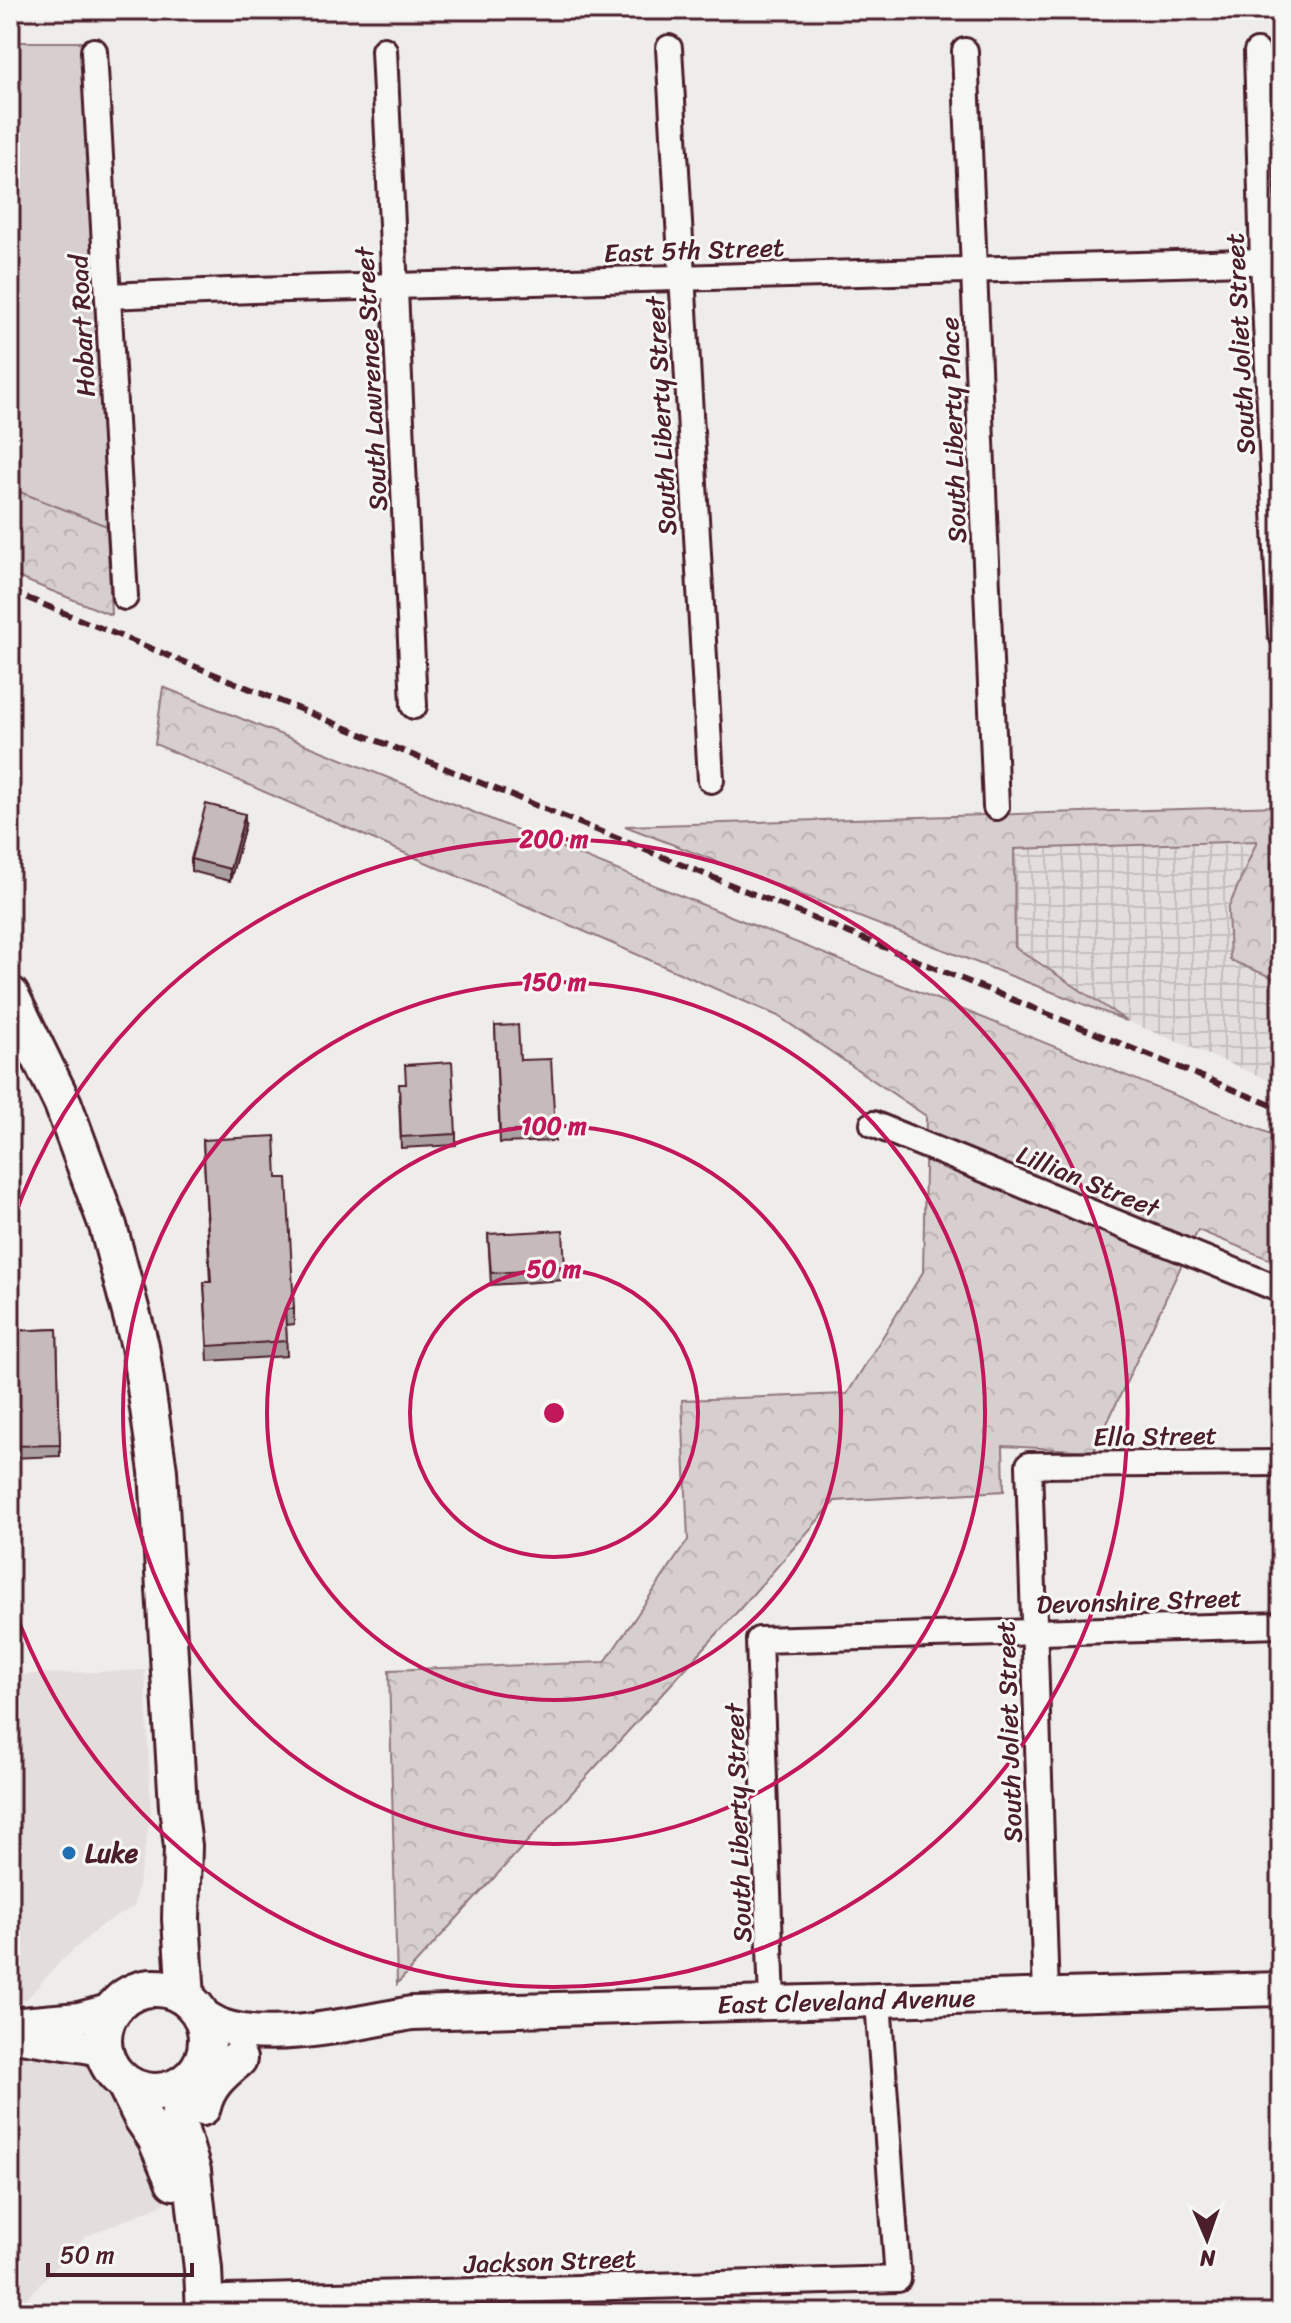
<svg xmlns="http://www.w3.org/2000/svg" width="1291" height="2323" font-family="Sriracha,sans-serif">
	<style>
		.built { fill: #e3dedc }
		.industrial { fill: url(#industrial-grid) }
		.forest { fill: url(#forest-crowns); stroke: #90777c; stroke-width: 2 }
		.park { fill: #d7cfce; stroke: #90777c; stroke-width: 2 }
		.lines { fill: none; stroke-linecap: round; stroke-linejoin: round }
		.minor-casing { stroke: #4a1f2b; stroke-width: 30 }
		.tertiary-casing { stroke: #4a1f2b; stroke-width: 36 }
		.secondary-casing { stroke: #4a1f2b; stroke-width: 38 }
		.primary-casing { stroke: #4a1f2b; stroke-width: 42 }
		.minor { stroke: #f6f6f2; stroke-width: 24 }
		.tertiary { stroke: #f6f6f2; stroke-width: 30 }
		.secondary { stroke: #f6f6f2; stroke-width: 32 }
		.primary { stroke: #f6f6f2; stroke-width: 36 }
		.rail { stroke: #4a1f2b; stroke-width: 6; stroke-dasharray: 12 6; stroke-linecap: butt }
		.wall { fill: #aaa0a1; stroke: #4a1f2b; stroke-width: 2 }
		.shaded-wall { fill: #8b8283; stroke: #4a1f2b; stroke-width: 2 }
		.building { fill: #c6babb; stroke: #4a1f2b; stroke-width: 2 }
		.ring { fill: none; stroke: #c2185b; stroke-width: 4 }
		.poi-dot { fill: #1f6fb2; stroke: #f6f6f2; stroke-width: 3 }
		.labels { text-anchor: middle; stroke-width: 6; stroke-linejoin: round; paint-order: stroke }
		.street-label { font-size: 26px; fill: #4a1f2b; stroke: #f6f6f2 }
		.poi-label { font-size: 26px; font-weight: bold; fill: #4a1f2b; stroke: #f6f6f2; text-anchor: start }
		.centre { fill: #c2185b; stroke: #f6f6f2; stroke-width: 4 }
		.ring-label { font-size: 24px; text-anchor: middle; font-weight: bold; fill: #c2185b; stroke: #f6f6f2; stroke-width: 6; stroke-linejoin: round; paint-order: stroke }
	</style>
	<defs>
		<pattern id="industrial-grid" width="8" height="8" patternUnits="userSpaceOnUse" patternTransform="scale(2)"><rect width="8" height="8" fill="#e3dedc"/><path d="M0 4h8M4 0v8" fill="none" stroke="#c4bebd"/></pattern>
		<pattern id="forest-crowns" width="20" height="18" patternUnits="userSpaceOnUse" patternTransform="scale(2)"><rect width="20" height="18" fill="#d7cfce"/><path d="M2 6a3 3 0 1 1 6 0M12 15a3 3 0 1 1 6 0" fill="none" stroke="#bab1b1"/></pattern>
	</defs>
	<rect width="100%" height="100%" fill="#efedea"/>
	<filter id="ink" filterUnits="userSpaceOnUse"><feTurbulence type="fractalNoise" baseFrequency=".0125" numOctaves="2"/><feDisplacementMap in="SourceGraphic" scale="16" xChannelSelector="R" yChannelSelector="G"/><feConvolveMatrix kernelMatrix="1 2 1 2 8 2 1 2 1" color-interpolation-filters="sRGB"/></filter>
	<g filter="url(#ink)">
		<g class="built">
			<polygon points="145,1670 151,1815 134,1907 103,1924 60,1962 26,2000 10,2001 10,1675"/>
			<polygon points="10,2044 86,2060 109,2084 157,2162 165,2203 85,2237 25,2300 10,2286"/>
		</g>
		<polygon class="industrial" points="1258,841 1228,909 1230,960 1281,981 1281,1085 1127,1021 1015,947 1014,849"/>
		<g class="forest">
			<polygon points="10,488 107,526 111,615 10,574"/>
			<polygon points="163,687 1281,1138 1281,1264 1198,1230 1094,1451 1003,1446 1004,1491 835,1501 738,1611 397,1984 389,1670 605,1662 688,1540 682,1400 847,1394 923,1272 926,1116 778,1016 155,744"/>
			<polygon points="1281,806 1281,981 1230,960 1228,909 1257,841 1014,849 1015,947 1127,1021 625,826"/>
		</g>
		<polygon class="park" points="10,42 88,42 107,526 10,488"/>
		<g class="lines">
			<g class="minor-casing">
				<g id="minor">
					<polyline points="669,48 711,780"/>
					<polyline points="384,50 414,706"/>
					<polyline points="94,51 125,597"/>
					<polyline points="965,51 996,807"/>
					<polyline points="1257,52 1263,262 1281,634"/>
					<polyline points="108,296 253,290 1281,261"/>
					<polyline points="873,1124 1281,1290"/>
					<polyline points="1046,1996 1029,1465 1281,1463"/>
					<polyline points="772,2003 759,1640 1281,1625"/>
					<polyline points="204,2302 226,2298 898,2279 878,2001"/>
				</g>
			</g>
			<g class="tertiary-casing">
				<g id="tertiary">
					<polyline points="10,2024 79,2018 113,2009"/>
					<polyline points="20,2037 91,2048 105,2054"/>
				</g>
			</g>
			<g class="secondary-casing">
				<g id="secondary">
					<path id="s1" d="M 200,2014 C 207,2018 215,2023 222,2026 C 272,2044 360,2022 412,2013 L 1281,1989"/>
				</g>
			</g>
			<g class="primary-casing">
				<g id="primary">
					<polyline points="10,995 63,1104 108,1226 140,1346 158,1471 178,1807 183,1846 181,1919 186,1998"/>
					<circle cx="155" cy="2040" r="52"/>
					<polyline points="125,2083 142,2117 156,2138 174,2181"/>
					<polyline points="185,2083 178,2124 192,2171 203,2269 205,2313"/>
					<path d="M 202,2107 C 207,2085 221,2073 238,2059"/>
				</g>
			</g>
			<use href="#minor" class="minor"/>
			<use href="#tertiary" class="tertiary"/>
			<use href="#secondary" class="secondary"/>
			<use href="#primary" class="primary"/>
			<polyline class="rail" points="10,591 1281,1109"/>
		</g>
		<g class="wall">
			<polygon points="245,825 230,881 191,871 191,859"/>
			<polygon points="495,1026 520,1060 555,1129 555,1141 500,1143"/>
			<polygon points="399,1096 456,1134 456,1145 401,1148"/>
			<polygon points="203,1140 277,1178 294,1309 294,1324 286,1325 287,1356 208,1361 204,1282 210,1282"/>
			<polygon points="488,1234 565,1269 565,1280 491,1285"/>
			<polygon points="57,1329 60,1456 10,1458 10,1331"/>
		</g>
		<polygon class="shaded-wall" points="245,814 245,825 230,881 230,869"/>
		<g class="building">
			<polygon points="206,804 245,814 230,869 191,859"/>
			<polygon points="518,1025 520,1060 551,1059 555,1129 500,1132 495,1026"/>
			<polygon points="452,1062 456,1134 401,1137 399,1084 406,1084 405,1065"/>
			<polygon points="275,1136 277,1178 287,1178 294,1309 285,1309 287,1341 208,1346 204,1282 211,1282 203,1140"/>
			<polygon points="563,1230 565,1269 491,1273 488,1234"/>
			<polygon points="57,1329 60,1445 10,1446 10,1331"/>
		</g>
	</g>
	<g class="ring">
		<circle cx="554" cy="1413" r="144"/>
		<circle cx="554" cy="1413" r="287"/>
		<circle cx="554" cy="1413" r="431"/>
		<path d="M11 1226A574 574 0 1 1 11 1600"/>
	</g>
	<circle class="poi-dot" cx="69" cy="1853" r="8"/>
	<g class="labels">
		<g class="street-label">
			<text transform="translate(694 250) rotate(-2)" y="9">East 5th Street</text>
			<text transform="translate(82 326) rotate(-93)" y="9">Hobart Road</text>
			<text transform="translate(1240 344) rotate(-93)" y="9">South Joliet Street</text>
			<text transform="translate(371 379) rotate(-93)" y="9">South Lawrence Street</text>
			<text transform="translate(661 416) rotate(-93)" y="9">South Liberty Street</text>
			<text transform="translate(953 430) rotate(-92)" y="9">South Liberty Place</text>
			<text transform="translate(1088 1181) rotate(22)" y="9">Lillian Street</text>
			<text transform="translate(1155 1436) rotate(-1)" y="9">Ella Street</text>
			<text transform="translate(1139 1601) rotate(-2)" y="9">Devonshire Street</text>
			<text transform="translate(1009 1732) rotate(-92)" y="9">South Joliet Street</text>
			<text transform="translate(738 1823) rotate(-92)" y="9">South Liberty Street</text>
			<text dy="9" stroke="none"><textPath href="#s1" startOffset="652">East Cleveland Avenue</textPath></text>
			<text transform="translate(550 2261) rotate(-2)" y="9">Jackson Street</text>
		</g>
		<g class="poi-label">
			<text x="85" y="1862">Luke</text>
		</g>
	</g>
	<circle cx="554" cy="1413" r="12" class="centre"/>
	<g class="ring-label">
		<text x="554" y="847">200 m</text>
		<text x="554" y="990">150 m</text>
		<text x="554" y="1134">100 m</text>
		<text x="554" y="1277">50 m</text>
	</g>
	<rect width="1291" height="2323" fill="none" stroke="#f6f6f2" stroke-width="40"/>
	<rect x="20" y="20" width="1251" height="2283" fill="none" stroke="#4a1f2b" stroke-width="3" filter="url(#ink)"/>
	<g transform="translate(1207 2239) rotate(178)" stroke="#f6f6f2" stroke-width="6" paint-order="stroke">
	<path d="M0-6L14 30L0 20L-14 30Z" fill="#4a1f2b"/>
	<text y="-12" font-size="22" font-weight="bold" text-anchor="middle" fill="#4a1f2b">N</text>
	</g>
	<path d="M48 2263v12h144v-12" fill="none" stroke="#4a1f2b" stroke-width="4"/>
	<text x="60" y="2263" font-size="24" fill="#4a1f2b" stroke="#f6f6f2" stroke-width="6" paint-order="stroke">50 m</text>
</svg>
